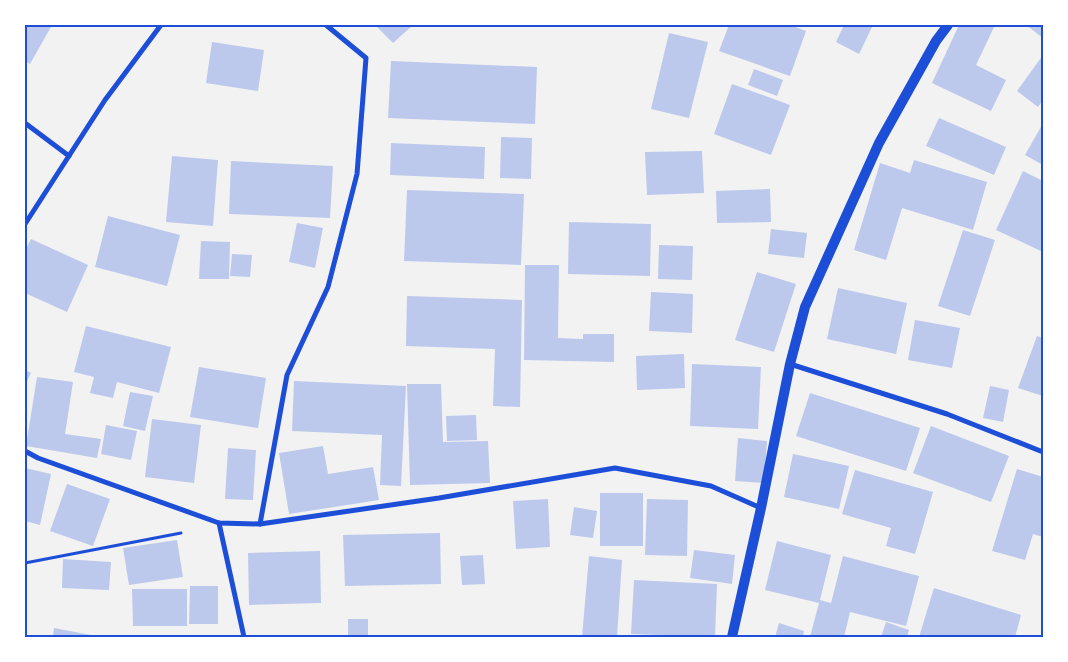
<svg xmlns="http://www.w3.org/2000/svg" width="1068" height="662" font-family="'Space Grotesk',sans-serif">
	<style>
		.building { fill: #bdc9ec }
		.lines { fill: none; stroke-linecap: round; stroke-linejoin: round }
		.path { stroke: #1d4ed8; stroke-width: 3 }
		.minor { stroke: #1d4ed8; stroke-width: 5 }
		.secondary { stroke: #1d4ed8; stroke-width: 10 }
		.neatline { fill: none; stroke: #1d4ed8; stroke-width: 2 }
	</style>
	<rect width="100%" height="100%" fill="#f2f2f2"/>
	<g class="building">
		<polygon points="25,25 52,25 30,64 25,61"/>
		<polygon points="375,25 413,25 393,43"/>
		<polygon points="729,25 790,25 806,31 790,76 719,51"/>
		<polygon points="844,25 873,25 859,54 836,42"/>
		<polygon points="959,25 995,25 976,65 1006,80 991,111 932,83"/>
		<polygon points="1026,25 1043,25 1043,38"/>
		<polygon points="669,33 708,42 689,118 651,109"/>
		<polygon points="212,42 264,50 258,91 206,83"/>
		<polygon points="1043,55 1043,100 1038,107 1017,91"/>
		<polygon points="391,61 537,67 535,124 388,118"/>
		<polygon points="754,69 783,80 777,96 748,85"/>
		<polygon points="732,84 790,105 771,155 714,134"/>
		<polygon points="939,118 1006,147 994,175 926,146"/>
		<polygon points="1042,125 1043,126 1043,165 1025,155"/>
		<polygon points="501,137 532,138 531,179 500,178"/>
		<polygon points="391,143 485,147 484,179 390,175"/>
		<polygon points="702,151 704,193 647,195 645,152"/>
		<polygon points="172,156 218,160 213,226 166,222"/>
		<polygon points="914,160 987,182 973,230 902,208 886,260 854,250 880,163 910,173"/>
		<polygon points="231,161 333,166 330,218 229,214"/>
		<polygon points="1023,171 1043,181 1043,252 996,230"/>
		<polygon points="770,189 771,222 717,223 716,191"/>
		<polygon points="407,190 524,194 521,265 404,261"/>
		<polygon points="108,216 180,235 167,286 95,267"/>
		<polygon points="569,222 651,224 650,276 568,274"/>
		<polygon points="297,223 323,228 315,268 289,262"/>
		<polygon points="771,229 807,233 804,258 768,254"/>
		<polygon points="963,230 995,240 970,316 938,306"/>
		<polygon points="31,239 88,265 67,312 25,293 25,251"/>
		<polygon points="201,241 230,242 229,279 199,279"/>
		<polygon points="659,245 693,246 692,280 658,279"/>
		<polygon points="232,254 252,255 250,277 230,276"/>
		<polygon points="525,265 559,265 558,338 583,339 583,334 614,334 614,362 524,360"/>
		<polygon points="757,272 796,284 774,352 735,340"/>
		<polygon points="838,288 907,303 896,354 827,339"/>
		<polygon points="651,292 693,294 692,333 649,331"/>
		<polygon points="407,296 522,300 520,407 493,406 495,349 406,346"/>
		<polygon points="915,320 960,328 952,368 908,360"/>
		<polygon points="86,326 171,347 159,393 117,382 113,398 90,393 94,377 74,372"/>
		<polygon points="1037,336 1043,338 1043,396 1018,388"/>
		<polygon points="684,354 685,388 637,390 636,356"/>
		<polygon points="692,364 761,367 758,429 690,426"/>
		<polygon points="199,367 266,378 258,428 190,417"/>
		<polygon points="25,370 31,373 25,385"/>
		<polygon points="37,377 73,382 65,434 101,439 97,458 26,446"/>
		<polygon points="294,381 406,386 401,486 380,485 382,435 292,431"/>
		<polygon points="407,384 441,384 443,442 488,441 490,483 410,485"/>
		<polygon points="990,386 1009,390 1003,422 983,418"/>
		<polygon points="130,392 153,396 145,431 123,426"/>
		<polygon points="810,393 920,428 906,471 796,436"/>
		<polygon points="476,415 477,440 447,441 446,416"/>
		<polygon points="152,419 201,425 194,483 145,477"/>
		<polygon points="106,425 137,431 131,460 101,454"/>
		<polygon points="931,426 1009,456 991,502 913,473"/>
		<polygon points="738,438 767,441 764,483 735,481"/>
		<polygon points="323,446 328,474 373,467 379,500 289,514 279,453"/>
		<polygon points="228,448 256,450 253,500 225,499"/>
		<polygon points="793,454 849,466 839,509 784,497"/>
		<polygon points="25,468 51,474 40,525 25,521"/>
		<polygon points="1017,469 1043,477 1043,537 1033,534 1025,560 992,551"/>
		<polygon points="855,470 933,492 915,554 886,546 891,528 842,514"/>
		<polygon points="67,484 110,499 93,546 50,531"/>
		<rect x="600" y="493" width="43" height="53"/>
		<polygon points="548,499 550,547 516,549 513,501"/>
		<polygon points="647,499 688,500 687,556 645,555"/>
		<polygon points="574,507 597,511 593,538 570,535"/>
		<polygon points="440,533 441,584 345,586 343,535"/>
		<polygon points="177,540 183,577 129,585 123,548"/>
		<polygon points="777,541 831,555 820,600 831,603 843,556 919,576 906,626 850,612 844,637 810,637 819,603 765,590"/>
		<polygon points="694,550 735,555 732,584 690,578"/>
		<polygon points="320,551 321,603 249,605 248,553"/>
		<polygon points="483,555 485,584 462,585 460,556"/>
		<polygon points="589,556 622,560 617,637 582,637"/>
		<polygon points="63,559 111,562 109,590 62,588"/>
		<polygon points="634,580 717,584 715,637 631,634"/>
		<polygon points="190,586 218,586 218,624 189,624"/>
		<polygon points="934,588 1021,615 1015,637 919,637"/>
		<polygon points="132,589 187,589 187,626 133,626"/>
		<rect x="348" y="619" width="20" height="18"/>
		<polygon points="886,622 909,630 907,637 881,637"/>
		<polygon points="779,623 804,631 803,637 775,637"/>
		<polygon points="54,628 96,636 96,637 53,637"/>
	</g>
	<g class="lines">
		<polyline class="path" points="25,563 181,533"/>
		<g class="minor">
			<polyline points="25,123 69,156"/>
			<polyline points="25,224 105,100 161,25"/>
			<polyline points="790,364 947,414 1043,452"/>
			<polyline points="25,451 38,458 219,523 260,524 439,498 615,468 711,486 761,508"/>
			<polyline points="219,523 244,637"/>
			<polyline points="260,524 287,375 328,287 357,174 366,58 326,25"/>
		</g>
		<polyline class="secondary" points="732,637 761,508 790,364 805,307 879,143 936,41 948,25"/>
	</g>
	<rect width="1068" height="662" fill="none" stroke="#ffffff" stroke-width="52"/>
	<rect x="26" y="26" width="1016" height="610" class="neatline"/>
</svg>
